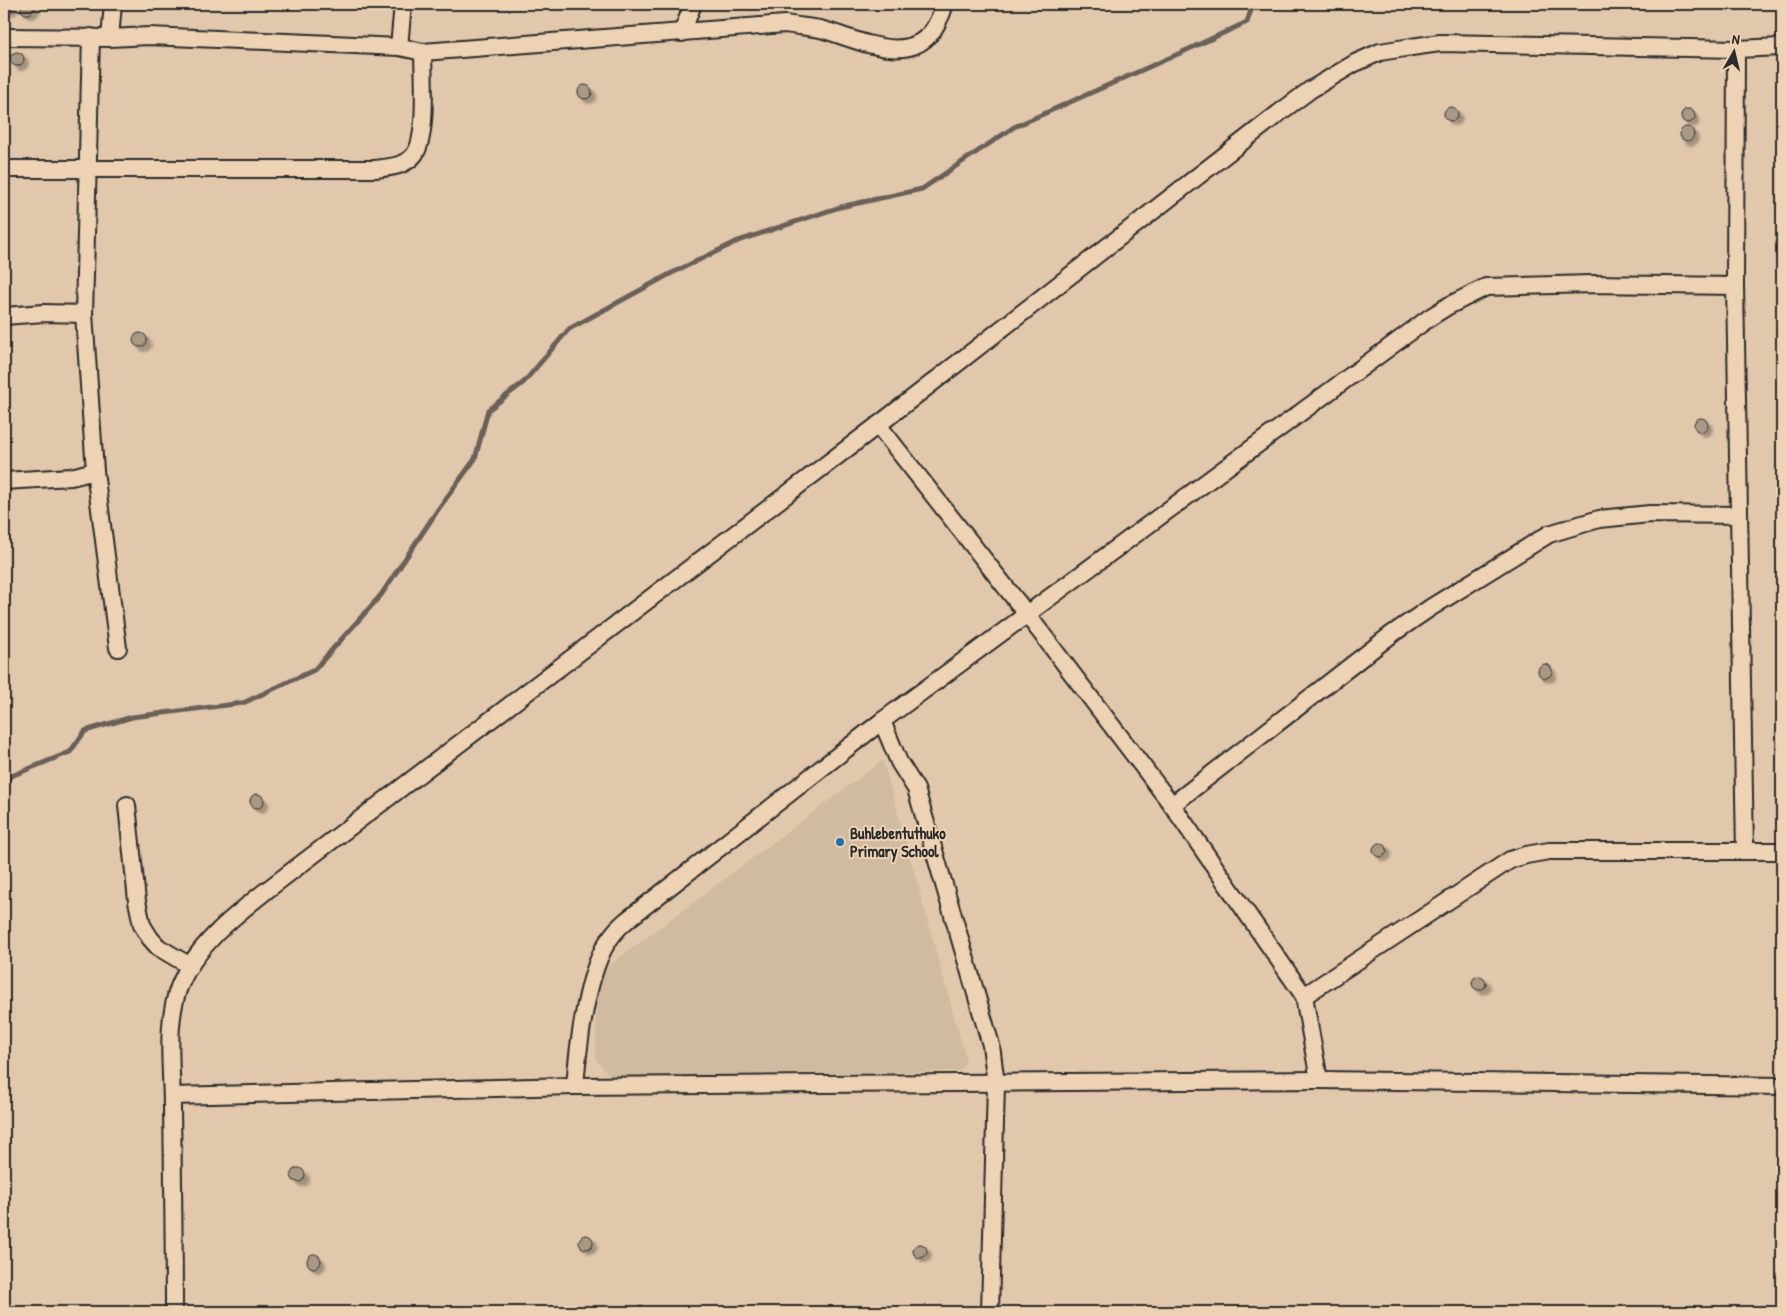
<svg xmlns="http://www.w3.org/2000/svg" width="1786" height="1316" font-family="'Patrick Hand',sans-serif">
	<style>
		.built { fill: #d0baa0 }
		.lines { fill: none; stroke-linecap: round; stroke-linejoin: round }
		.stream { stroke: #6a6158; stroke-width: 5 }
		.building { fill: #a89884; stroke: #2b2b2b; filter: url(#shadow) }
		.minor-casing { stroke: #2b2b2b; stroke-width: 20 }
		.minor { stroke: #edd2b4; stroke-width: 16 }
		.poi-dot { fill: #1f6fb2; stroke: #edd2b4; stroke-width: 2 }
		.labels { text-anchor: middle; stroke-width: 4; stroke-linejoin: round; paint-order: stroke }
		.poi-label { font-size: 16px; font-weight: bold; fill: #2b2b2b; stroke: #edd2b4; text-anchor: start }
	</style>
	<defs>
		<filter id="shadow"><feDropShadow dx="4.5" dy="4.5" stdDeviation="1" flood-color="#0004"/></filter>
	</defs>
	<rect width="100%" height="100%" fill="#e1c8ac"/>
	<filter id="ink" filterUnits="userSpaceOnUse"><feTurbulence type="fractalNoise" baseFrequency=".02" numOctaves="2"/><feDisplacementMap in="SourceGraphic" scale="10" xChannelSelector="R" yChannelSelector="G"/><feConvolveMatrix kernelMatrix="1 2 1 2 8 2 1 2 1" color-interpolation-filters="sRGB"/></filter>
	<g filter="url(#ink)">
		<polygon class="built" points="883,760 966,1059 961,1071 611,1077 596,1060 596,991 607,967"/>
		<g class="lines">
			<g class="stream">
				<polyline points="4,779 70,752 85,731 132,717 243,703 314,670 381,595 439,508 475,459 488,410 524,382 569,329 670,274 738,241 840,207 922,189 1014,127 1187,50 1247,22 1253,4"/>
				<polyline points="4,791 8,778"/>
				<polyline points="4,1117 4,1119"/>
				<polyline points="4,1294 5,1312"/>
			</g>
		</g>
		<g class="building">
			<polygon points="4,4 14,4 14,6 11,10 6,11 4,11"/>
			<polygon points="21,4 35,4 35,9 30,14 25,14 21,11"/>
			<circle cx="17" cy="59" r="7"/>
			<circle cx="585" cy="92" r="7"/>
			<circle cx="1451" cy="114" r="7"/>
			<circle cx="1688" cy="116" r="7"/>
			<circle cx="1687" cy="134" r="7"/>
			<circle cx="140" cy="340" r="7"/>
			<circle cx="1701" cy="425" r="7"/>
			<circle cx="1545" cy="671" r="7"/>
			<circle cx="257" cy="801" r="7"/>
			<circle cx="1380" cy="850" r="7"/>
			<circle cx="1479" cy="983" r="7"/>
			<circle cx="298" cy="1175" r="7"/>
			<circle cx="586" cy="1242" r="7"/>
			<circle cx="920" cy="1251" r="7"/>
			<circle cx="314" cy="1261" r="7"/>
		</g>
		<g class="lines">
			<g class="minor-casing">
				<g id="minor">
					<polyline points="682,33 693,4"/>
					<path d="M 4,37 L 110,38 L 149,36 L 399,47 L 423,52 L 785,24 C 797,26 809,27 820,29 C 856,38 912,70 936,25 C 940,18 943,11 945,4"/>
					<polyline points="110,38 113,4"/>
					<polyline points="399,47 403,4"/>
					<polyline points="1736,49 1735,286 1745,851"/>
					<path d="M 4,169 L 375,169 C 389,167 404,167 414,155 C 428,138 423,75 423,52"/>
					<polyline points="4,316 44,313 84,314 91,37"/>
					<polyline points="878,425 1026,613 1172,805 1304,996 1319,1080"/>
					<polyline points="95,471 118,648"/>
					<polyline points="4,481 71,477 95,471 84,314"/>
					<polyline points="882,721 899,762 916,789 991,1045 996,1084 990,1312"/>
					<polyline points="127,805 137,901 142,925 150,938 158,947 190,966"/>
					<polyline points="1172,805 1392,634 1430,608 1549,534 1599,519 1650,514 1739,515"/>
					<polyline points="1304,996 1510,860 1526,855 1549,851 1782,851"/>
					<path d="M 575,1086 C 578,1047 587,967 611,937 C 615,931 621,925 627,920 L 882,721 L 1429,318 L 1448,306 L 1486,287 L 1591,284 L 1735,286"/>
					<polyline points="172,1096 575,1086 1319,1080 1782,1086"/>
					<path d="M 174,1312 C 174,1244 173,1176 172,1108 C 172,1068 165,1025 179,987 C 195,946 234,916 267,890 L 878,425 L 1279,113 L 1310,90 L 1355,63 L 1380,52 L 1411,47 L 1440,43 L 1736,49 L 1782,47"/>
				</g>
			</g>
			<use href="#minor" class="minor"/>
		</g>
	</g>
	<circle class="poi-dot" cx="840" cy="842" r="5"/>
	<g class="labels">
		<g class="poi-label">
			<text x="850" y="839">Buhlebentuthuko<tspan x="850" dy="18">Primary School</tspan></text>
		</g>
	</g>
	<rect width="1786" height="1316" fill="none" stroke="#edd2b4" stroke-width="20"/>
	<rect x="10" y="10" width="1766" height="1296" fill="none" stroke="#2b2b2b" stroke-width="2" filter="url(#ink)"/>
	<g transform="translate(1734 52) rotate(8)" stroke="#edd2b4" stroke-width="4" paint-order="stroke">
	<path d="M0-4L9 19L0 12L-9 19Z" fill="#2b2b2b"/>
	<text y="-8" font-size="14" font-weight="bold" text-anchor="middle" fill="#2b2b2b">N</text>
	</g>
</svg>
